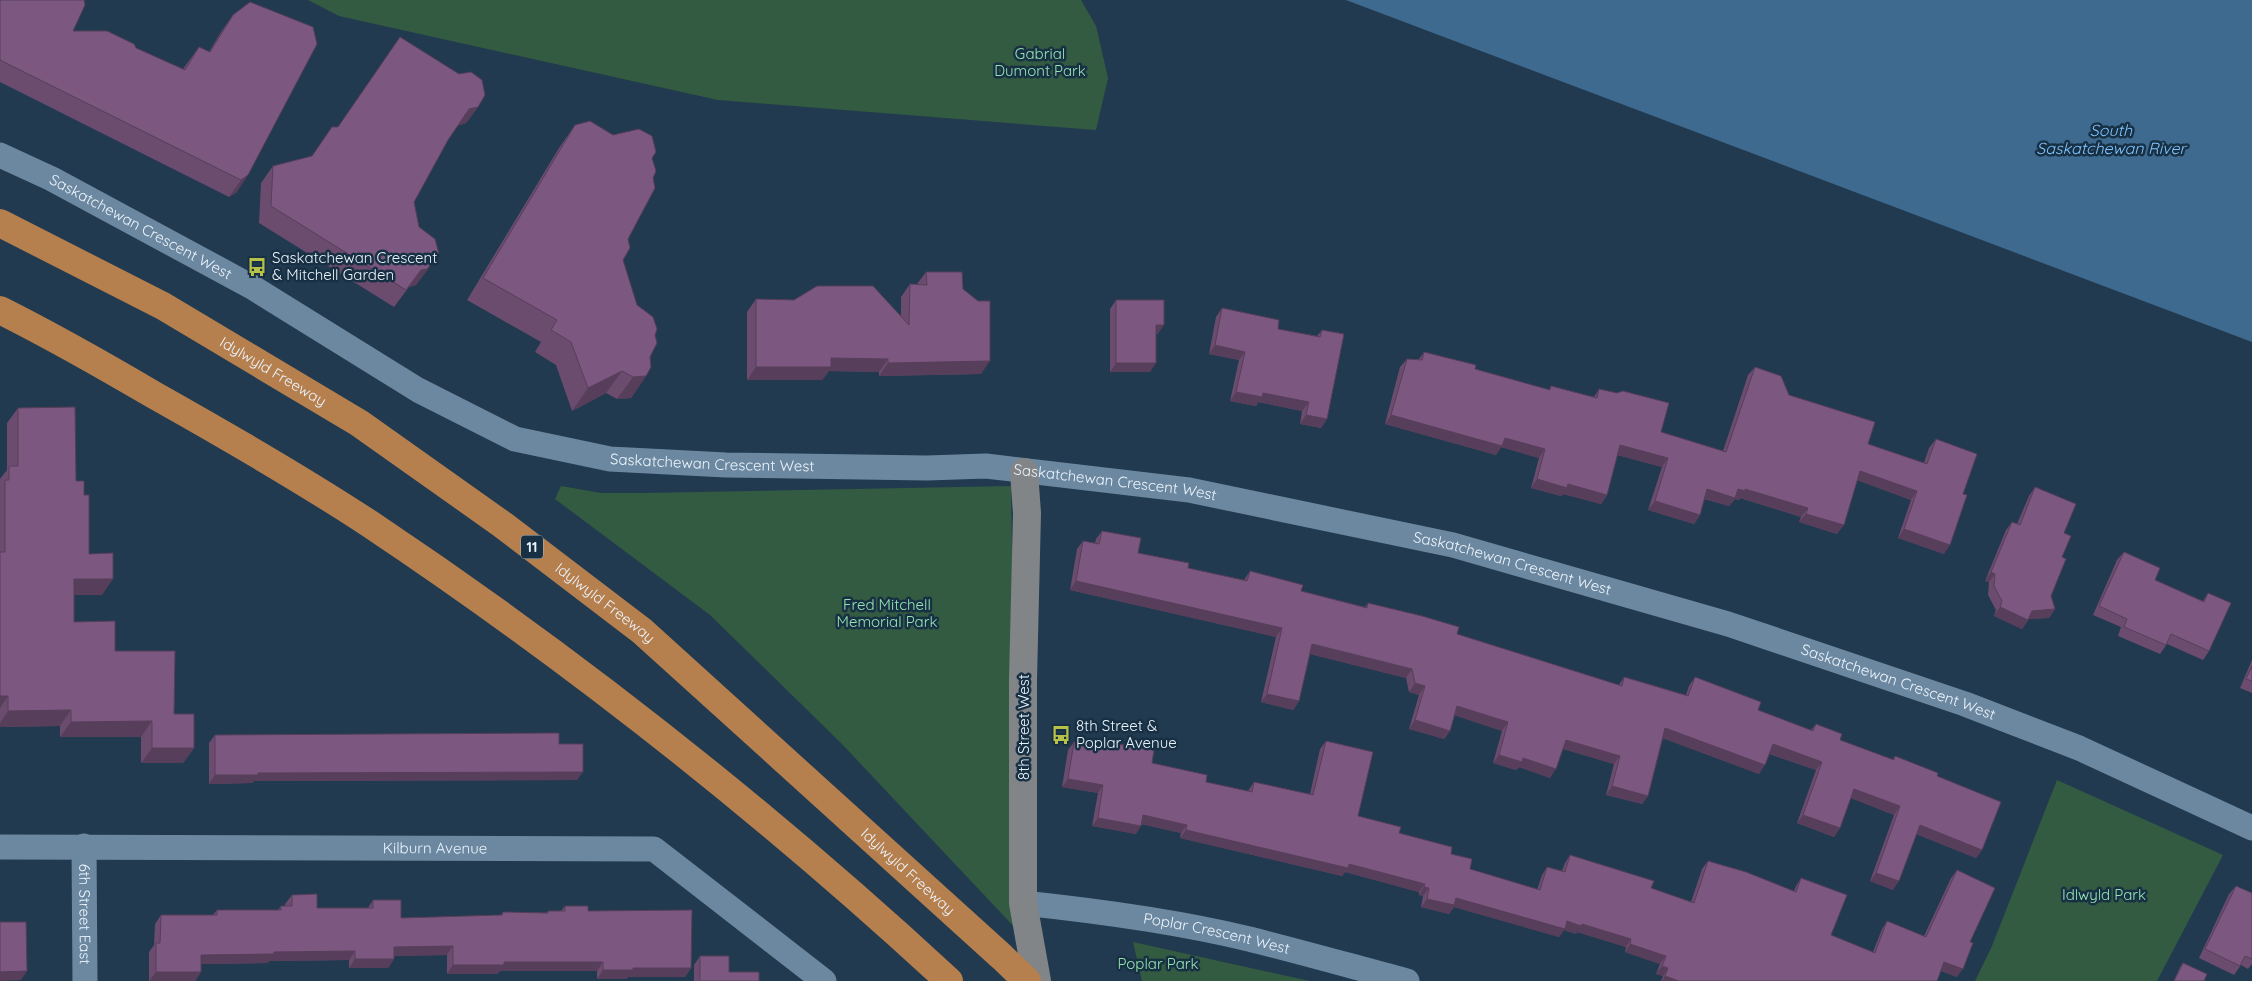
<svg xmlns="http://www.w3.org/2000/svg" width="2252" height="981" font-family="Quicksand,sans-serif">
	<style>
		.green { fill: #335b41 }
		.water { fill: #3e6a8f }
		.lines { fill: none; stroke-linecap: round; stroke-linejoin: round }
		.street { stroke: #6c88a0; stroke-width: 25 }
		.secondary { stroke: #828587; stroke-width: 28 }
		.highway { stroke: #b67f4e; stroke-width: 28 }
		.wall { fill: #6b4c6f }
		.shaded-wall { fill: #573e5a }
		.building { fill: #7c5881; stroke: #573e5a }
		.labels { text-anchor: middle; stroke-width: 5; stroke-linejoin: round; paint-order: stroke }
		.shield { fill: #173044; stroke: #abb9c5; stroke-width: 1 }
		.shield-label { font-size: 14px; font-weight: bold; fill: #ebf4fc }
		.park-label { font-size: 15px; fill: #96e4af; stroke: #173044 }
		.street-label { font-size: 15px; fill: #ebf4fc; stroke: #173044 }
		.poi-label { font-size: 15px; fill: #ebf4fc; stroke: #173044; text-anchor: start }
		.water-label { font-size: 16px; font-style: italic; fill: #81c5ff; stroke: #173044 }
	</style>
	<rect width="100%" height="100%" fill="#213a4f"/>
	<g class="green">
		<polygon points="308,0 1081,0 1096,26 1108,78 1096,130 718,100 339,16"/>
		<polygon points="561,486 601,493 644,493 1011,486 1018,931 841,743 710,615 555,499"/>
		<polygon points="2057,780 2223,855 2157,981 1975,981 1992,946"/>
		<polygon points="1133,942 1310,981 1142,981"/>
	</g>
	<polygon class="water" points="1346,0 2252,0 2252,342"/>
	<g class="lines">
		<g class="street">
			<path id="s1" d="M 0,155 L 52,179 L 252,287 L 418,390 L 515,439 L 610,459 L 726,465 L 927,468 L 986,466 L 1189,490 L 1453,545 L 1728,624 L 1965,704 L 2079,748 L 2252,828"/>
			<path id="s2" d="M 84,846 L 85,981"/>
			<path id="s3" d="M 0,847 L 654,849 L 824,981"/>
			<path id="s4" d="M 1023,903 C 1099,911 1175,921 1249,939 C 1302,952 1354,967 1407,981"/>
		</g>
		<polyline class="secondary" points="1024,472 1027,513 1023,680 1023,903 1037,981"/>
		<g class="highway">
			<path id="s5" d="M 0,223 L 163,306 L 359,423 L 503,525 L 642,631 L 1002,957 L 1027,981"/>
			<path d="M 0,310 C 52,336 103,365 154,395 C 227,436 300,478 370,524 C 575,661 768,814 949,981"/>
		</g>
	</g>
	<g class="wall">
		<polygon points="0,0 73,31 136,48 183,69 199,47 209,52 221,32 233,15 313,27 237,192 229,197 0,82"/>
		<polygon points="478,107 466,123 458,125 448,140 414,202 419,227 439,254 416,285 409,287 394,307 259,223 261,183 273,166 312,157 332,127 338,127"/>
		<polygon points="575,125 652,158 628,239 623,260 637,305 655,335 646,376 631,398 617,399 606,393 572,411 556,365 535,352 541,342 467,300 559,148"/>
		<polygon points="926,272 963,289 981,374 879,376 879,372 829,371 822,380 747,380 747,312 756,299 794,300 901,316 901,297 910,284 917,284"/>
		<polygon points="1116,300 1158,334 1156,334 1150,372 1110,372 1110,309"/>
		<polygon points="1222,308 1278,329 1317,336 1322,330 1327,419 1321,428 1300,424 1302,411 1258,402 1256,406 1230,401 1239,360 1209,354 1216,317"/>
		<polygon points="1424,352 1475,369 1549,390 1551,386 1594,397 1599,389 1661,432 1723,451 1748,375 1755,367 1789,395 1868,444 1924,463 1929,448 1936,439 1963,494 1944,554 1898,538 1911,500 1857,480 1837,534 1799,522 1801,517 1740,498 1739,500 1735,499 1729,506 1704,499 1700,515 1694,524 1648,510 1662,467 1617,455 1607,495 1601,504 1563,494 1561,496 1531,488 1539,458 1501,447 1496,455 1385,424 1400,367 1407,359 1419,359"/>
		<polygon points="18,408 76,481 84,495 89,554 102,595 74,595 74,622 115,651 174,714 194,748 183,763 141,763 141,737 60,737 60,726 0,727 0,479 7,470 7,423"/>
		<polygon points="2035,487 2064,533 2062,557 2051,596 2055,609 2049,618 2029,619 2022,629 1994,616 1996,610 1988,595 1989,582 1985,581 2006,530 2012,522 2017,524 2029,496"/>
		<polygon points="1102,531 1138,553 1188,568 1244,580 1250,571 1301,591 1365,607 1368,603 1457,634 1619,685 1624,677 1686,695 1689,686 1695,677 1758,710 1811,730 1816,724 1840,740 1892,760 1895,756 1937,776 1982,850 1976,858 1916,834 1893,890 1870,881 1894,815 1851,798 1840,828 1834,837 1797,823 1816,770 1769,754 1759,774 1663,738 1648,796 1642,804 1606,795 1614,764 1563,749 1550,778 1519,767 1516,770 1493,763 1502,731 1454,715 1450,731 1444,739 1409,729 1419,695 1409,692 1406,678 1310,654 1299,701 1293,710 1261,702 1276,637 1070,590 1077,549 1083,541 1095,543 1096,539"/>
		<polygon points="2124,552 2155,580 2203,601 2208,593 2209,651 2203,660 2167,644 2160,654 2118,636 2121,627 2093,615 2117,560"/>
		<polygon points="2252,660 2252,693 2240,688"/>
		<polygon points="215,735 559,744 577,780 254,781 252,783 209,784 209,743"/>
		<polygon points="1326,741 1358,816 1399,833 1451,854 1470,869 1537,890 1542,875 1547,867 1562,871 1565,863 1570,855 1651,888 1691,902 1702,869 1708,861 1794,891 1796,886 1801,878 1831,935 1873,952 1882,929 1887,921 1924,936 1951,878 1957,870 1970,942 1957,977 1941,971 1937,981 1661,981 1663,976 1656,974 1660,964 1625,952 1626,947 1577,932 1576,934 1564,930 1559,937 1454,907 1449,914 1421,907 1423,896 1419,895 1419,892 1345,872 1342,876 1180,838 1181,833 1141,824 1136,834 1092,826 1098,793 1062,787 1068,750 1074,742 1108,747 1111,743 1152,763 1206,782 1248,791 1254,782 1310,794 1320,749"/>
		<polygon points="2236,886 2252,893 2252,964 2248,969 2241,965 2234,975 2199,958 2229,894"/>
		<polygon points="292,895 317,908 368,908 373,900 401,918 501,915 503,912 546,913 548,911 561,911 565,906 588,911 691,968 685,977 628,977 626,979 597,979 597,971 500,971 497,974 447,974 447,955 394,956 394,959 388,968 349,968 349,960 269,961 268,963 201,964 201,972 195,981 149,981 149,952 154,945 155,924 161,915 213,915 217,910 278,910 281,906 285,906 285,904"/>
		<polygon points="700,956 729,972 759,981 694,981 694,965"/>
		<polygon points="2183,963 2204,981 2174,981 2180,967"/>
	</g>
	<g class="shaded-wall">
		<polygon points="478,107 466,123 457,126 469,109"/>
		<polygon points="248,175 237,192 229,197 241,180"/>
		<polygon points="439,254 416,285 409,287 394,307 421,270"/>
		<polygon points="1156,325 1164,325 1158,334 1150,334"/>
		<polygon points="1215,345 1245,352 1239,360 1209,354"/>
		<polygon points="831,358 888,359 879,372 829,371 822,380 747,380 756,367"/>
		<polygon points="990,361 981,374 879,376 888,363"/>
		<polygon points="1116,363 1156,363 1150,372 1110,372"/>
		<polygon points="622,371 606,393 572,411 588,388"/>
		<polygon points="646,376 631,398 617,399 633,377"/>
		<polygon points="1236,392 1263,393 1309,402 1302,411 1258,402 1256,406 1230,401"/>
		<polygon points="1306,415 1327,419 1321,428 1300,424"/>
		<polygon points="1391,415 1505,438 1545,449 1539,458 1501,447 1496,455 1385,424"/>
		<polygon points="1620,445 1668,458 1662,467 1614,454"/>
		<polygon points="1860,471 1917,491 1911,500 1854,479"/>
		<polygon points="1537,479 1568,484 1607,495 1601,504 1563,494 1561,496 1531,488"/>
		<polygon points="1707,489 1745,489 1808,508 1801,517 1740,498 1739,500 1735,499 1729,506 1701,498"/>
		<polygon points="1655,501 1700,515 1694,524 1648,510"/>
		<polygon points="1806,514 1844,525 1837,534 1799,522"/>
		<polygon points="1904,529 1950,545 1944,554 1898,538"/>
		<polygon points="1991,572 1995,574 1989,582 1985,581"/>
		<polygon points="74,579 113,579 102,595 63,595"/>
		<polygon points="1076,581 1282,628 1276,637 1070,590"/>
		<polygon points="2000,607 2032,611 2055,609 2049,618 2028,619 2028,620 2022,629 1994,616"/>
		<polygon points="1312,644 1412,669 1406,678 1306,653"/>
		<polygon points="1415,683 1425,686 1419,695 1409,692"/>
		<polygon points="1267,694 1299,701 1293,710 1261,702"/>
		<polygon points="0,696 8,696 0,708"/>
		<polygon points="1457,706 1508,722 1502,731 1451,714"/>
		<polygon points="71,710 60,726 0,727 0,723 8,711"/>
		<polygon points="1415,720 1450,731 1444,739 1409,729"/>
		<polygon points="152,721 141,737 60,737 71,722"/>
		<polygon points="1665,728 1765,765 1759,774 1659,737"/>
		<polygon points="1566,740 1620,756 1614,764 1560,748"/>
		<polygon points="1773,744 1822,762 1816,770 1767,753"/>
		<polygon points="152,748 194,748 183,763 141,763"/>
		<polygon points="1499,755 1523,758 1556,769 1550,778 1519,767 1516,770 1493,763"/>
		<polygon points="583,772 577,780 254,781 252,783 209,784 215,775 258,773"/>
		<polygon points="1068,779 1103,785 1098,793 1062,787"/>
		<polygon points="1612,786 1648,796 1642,804 1606,795"/>
		<polygon points="1854,789 1900,806 1894,815 1848,797"/>
		<polygon points="1143,815 1187,825 1181,833 1137,823"/>
		<polygon points="1803,815 1840,828 1834,837 1797,823"/>
		<polygon points="1098,818 1141,826 1136,834 1092,826"/>
		<polygon points="1920,825 1982,850 1976,858 1914,833"/>
		<polygon points="1186,830 1349,864 1425,884 1419,892 1345,872 1342,876 1180,838"/>
		<polygon points="1876,873 1899,881 1893,890 1870,881"/>
		<polygon points="1424,887 1429,888 1423,896 1419,895"/>
		<polygon points="1456,898 1567,921 1582,924 1631,939 1626,947 1577,932 1576,934 1564,930 1559,937 1454,907 1449,914 1421,907 1427,899"/>
		<polygon points="1630,944 1666,956 1660,964 1625,952"/>
		<polygon points="453,946 447,955 388,956 394,947"/>
		<polygon points="355,951 349,960 269,961 268,963 195,964 201,955 274,952"/>
		<polygon points="355,959 394,959 388,968 349,968"/>
		<polygon points="504,962 603,962 597,971 500,971 497,974 447,974 453,965"/>
		<polygon points="1944,962 1963,969 1957,977 1939,970"/>
		<polygon points="1662,966 1668,968 1663,976 1656,974"/>
		<polygon points="633,968 691,968 685,977 628,977 626,979 597,979 603,970"/>
		<polygon points="27,971 21,980 0,981 0,972"/>
		<polygon points="156,972 201,972 195,981 149,981"/>
		<polygon points="1665,976 1679,981 1662,981"/>
	</g>
	<g class="building">
		<polygon points="0,0 84,0 85,5 73,31 107,31 134,44 136,48 185,70 199,47 210,52 233,15 250,2 313,27 317,44 248,175 241,180 0,60"/>
		<polygon points="400,37 459,74 471,72 482,80 485,95 478,107 469,109 448,140 414,202 419,227 435,239 439,254 427,269 421,270 406,290 271,206 273,166 312,156 332,127 338,127"/>
		<polygon points="590,121 613,135 639,129 652,136 656,152 652,158 656,171 653,178 655,188 628,239 630,248 623,260 637,305 653,317 657,329 655,335 657,343 650,357 651,367 646,376 633,377 622,371 588,388 571,342 551,330 557,320 483,278 575,125"/>
		<polygon points="926,272 962,272 963,289 978,301 990,301 990,361 888,363 888,359 831,358 831,367 756,367 756,299 794,300 817,286 873,286 909,325 910,284 927,285"/>
		<polygon points="1116,300 1164,300 1164,325 1156,325 1156,363 1116,363"/>
		<polygon points="1222,308 1279,320 1278,329 1320,337 1322,330 1344,334 1327,419 1306,415 1309,402 1263,393 1262,397 1236,392 1245,352 1215,345"/>
		<polygon points="1424,352 1476,365 1475,369 1550,390 1551,386 1597,398 1599,389 1617,393 1623,391 1669,403 1661,432 1726,452 1755,367 1781,376 1789,395 1875,422 1868,444 1927,464 1936,439 1977,454 1963,494 1967,495 1950,545 1904,529 1917,491 1860,471 1844,525 1806,514 1808,508 1745,489 1745,491 1738,489 1735,498 1707,489 1700,515 1655,501 1668,458 1620,445 1607,495 1568,484 1567,488 1537,479 1545,449 1505,438 1502,446 1391,415 1407,359 1422,360"/>
		<polygon points="75,407 76,481 84,481 84,495 89,495 89,554 113,553 113,579 74,579 74,622 115,621 115,651 175,651 174,714 194,714 194,748 152,748 152,721 71,722 71,710 8,711 8,696 0,696 0,552 5,552 5,480 9,480 9,466 18,466 18,408"/>
		<polygon points="2035,487 2076,504 2064,533 2071,536 2062,557 2066,559 2051,596 2055,609 2032,611 2028,620 2000,607 2002,601 1994,586 1995,574 1991,572 2012,522 2020,525"/>
		<polygon points="1102,531 1141,538 1138,553 1189,563 1188,568 1247,581 1250,571 1303,585 1301,591 1367,608 1368,603 1422,616 1459,627 1457,634 1622,686 1624,677 1688,696 1695,677 1761,702 1758,710 1813,731 1816,724 1842,734 1840,740 1894,760 1895,756 1938,773 1937,776 2001,802 1982,850 1920,825 1899,881 1876,873 1900,806 1854,789 1840,828 1803,815 1822,762 1773,744 1765,765 1665,728 1648,796 1612,786 1620,756 1566,740 1556,769 1523,758 1522,762 1499,755 1508,722 1457,706 1450,731 1415,720 1425,686 1415,683 1412,669 1312,644 1299,701 1267,694 1282,628 1076,581 1083,541 1099,544"/>
		<polygon points="2124,552 2160,568 2155,580 2204,602 2208,593 2231,603 2209,651 2171,634 2166,645 2124,627 2127,619 2099,606"/>
		<polygon points="2252,666 2252,681 2246,679"/>
		<polygon points="559,733 559,744 583,744 583,772 258,773 258,775 215,775 215,735"/>
		<polygon points="1326,741 1373,752 1358,816 1401,827 1399,833 1452,847 1451,854 1472,859 1470,869 1540,890 1547,867 1565,872 1570,855 1654,881 1651,888 1694,903 1708,861 1746,872 1796,892 1801,878 1847,895 1831,935 1875,953 1887,921 1926,937 1957,870 1995,888 1970,942 1973,943 1963,969 1944,962 1937,981 1679,981 1665,976 1668,968 1662,966 1666,956 1630,944 1631,939 1582,924 1581,926 1567,921 1565,929 1456,898 1454,905 1427,899 1429,888 1424,887 1425,884 1349,864 1348,868 1186,830 1187,825 1143,815 1141,826 1098,818 1103,785 1068,779 1074,742 1110,748 1111,743 1154,750 1152,763 1207,775 1206,782 1252,792 1254,782 1313,795"/>
		<polygon points="2236,886 2252,893 2252,959 2245,956 2240,966 2205,949"/>
		<polygon points="317,894 317,908 373,908 373,900 401,900 401,918 502,915 503,912 548,913 548,911 565,911 565,906 588,906 588,911 692,910 691,968 633,968 633,970 603,970 603,962 504,962 504,965 453,965 453,946 394,947 394,959 355,959 355,951 274,952 274,954 201,955 201,972 156,972 156,943 160,943 161,915 217,915 217,910 281,910 281,906 292,906 292,895"/>
		<polygon points="0,922 26,922 27,971 0,972"/>
		<polygon points="700,956 729,956 729,972 759,972 759,981 700,981"/>
		<polygon points="2183,963 2207,974 2204,981 2174,981"/>
	</g>
	<defs>
		<g id="bus-bare" transform="scale(1.5)"><path d="M-5-6H5V4H4V6H2V4H-2V6H-4V4H-5ZM-3.5-4V0h7V-4ZM-3.5 1.2v1.5H-2V1.2ZM2 1.2v1.5H3.5V1.2Z" fill="#b8c147" stroke="#173044" stroke-width="2.5" paint-order="stroke"/></g>
	</defs>
	<g fill-rule="evenodd">
		<use href="#bus-bare" x="257" y="267"/>
		<use href="#bus-bare" x="1061" y="735"/>
	</g>
	<g class="labels">
		<rect class="shield" x="521" y="535.5" width="22" height="23" rx="4"/>
		<g class="shield-label">
			<text x="532" y="552">11</text>
		</g>
		<g class="park-label">
			<text x="1040" y="59">Gabrial<tspan x="1040" dy="17">Dumont Park</tspan></text>
			<text x="887" y="610">Fred Mitchell<tspan x="887" dy="17">Memorial Park</tspan></text>
			<text x="2104" y="900">Idlwyld Park</text>
			<text x="1158" y="969">Poplar Park</text>
		</g>
		<g class="street-label">
			<text dy="5" stroke="none"><textPath href="#s1" startOffset="158">Saskatchewan Crescent West</textPath></text>
			<text dy="5" stroke="none"><textPath href="#s5" startOffset="311">Idylwyld Freeway</textPath></text>
			<text dy="5" stroke="none"><textPath href="#s1" startOffset="788">Saskatchewan Crescent West</textPath></text>
			<text dy="5" stroke="none"><textPath href="#s1" startOffset="1192">Saskatchewan Crescent West</textPath></text>
			<text dy="5" stroke="none"><textPath href="#s1" startOffset="1598">Saskatchewan Crescent West</textPath></text>
			<text dy="5" stroke="none"><textPath href="#s5" startOffset="716">Idylwyld Freeway</textPath></text>
			<text dy="5" stroke="none"><textPath href="#s1" startOffset="2002">Saskatchewan Crescent West</textPath></text>
			<text transform="translate(1024 727) rotate(-90)" y="5">8th Street West</text>
			<text dy="5" stroke="none"><textPath href="#s3" startOffset="435">Kilburn Avenue</textPath></text>
			<text dy="5" stroke="none"><textPath href="#s5" startOffset="1121">Idylwyld Freeway</textPath></text>
			<text dy="5" stroke="none"><textPath href="#s2" startOffset="68">6th Street East</textPath></text>
			<text dy="5" stroke="none"><textPath href="#s4" startOffset="196">Poplar Crescent West</textPath></text>
		</g>
		<g class="poi-label">
			<text x="272" y="263">Saskatchewan Crescent<tspan x="272" dy="17">&amp; Mitchell Garden</tspan></text>
			<text x="1076" y="731">8th Street &amp;<tspan x="1076" dy="17">Poplar Avenue</tspan></text>
		</g>
		<g class="water-label">
			<text x="2111" y="136">South<tspan x="2111" dy="18">Saskatchewan River</tspan></text>
		</g>
	</g>
</svg>
